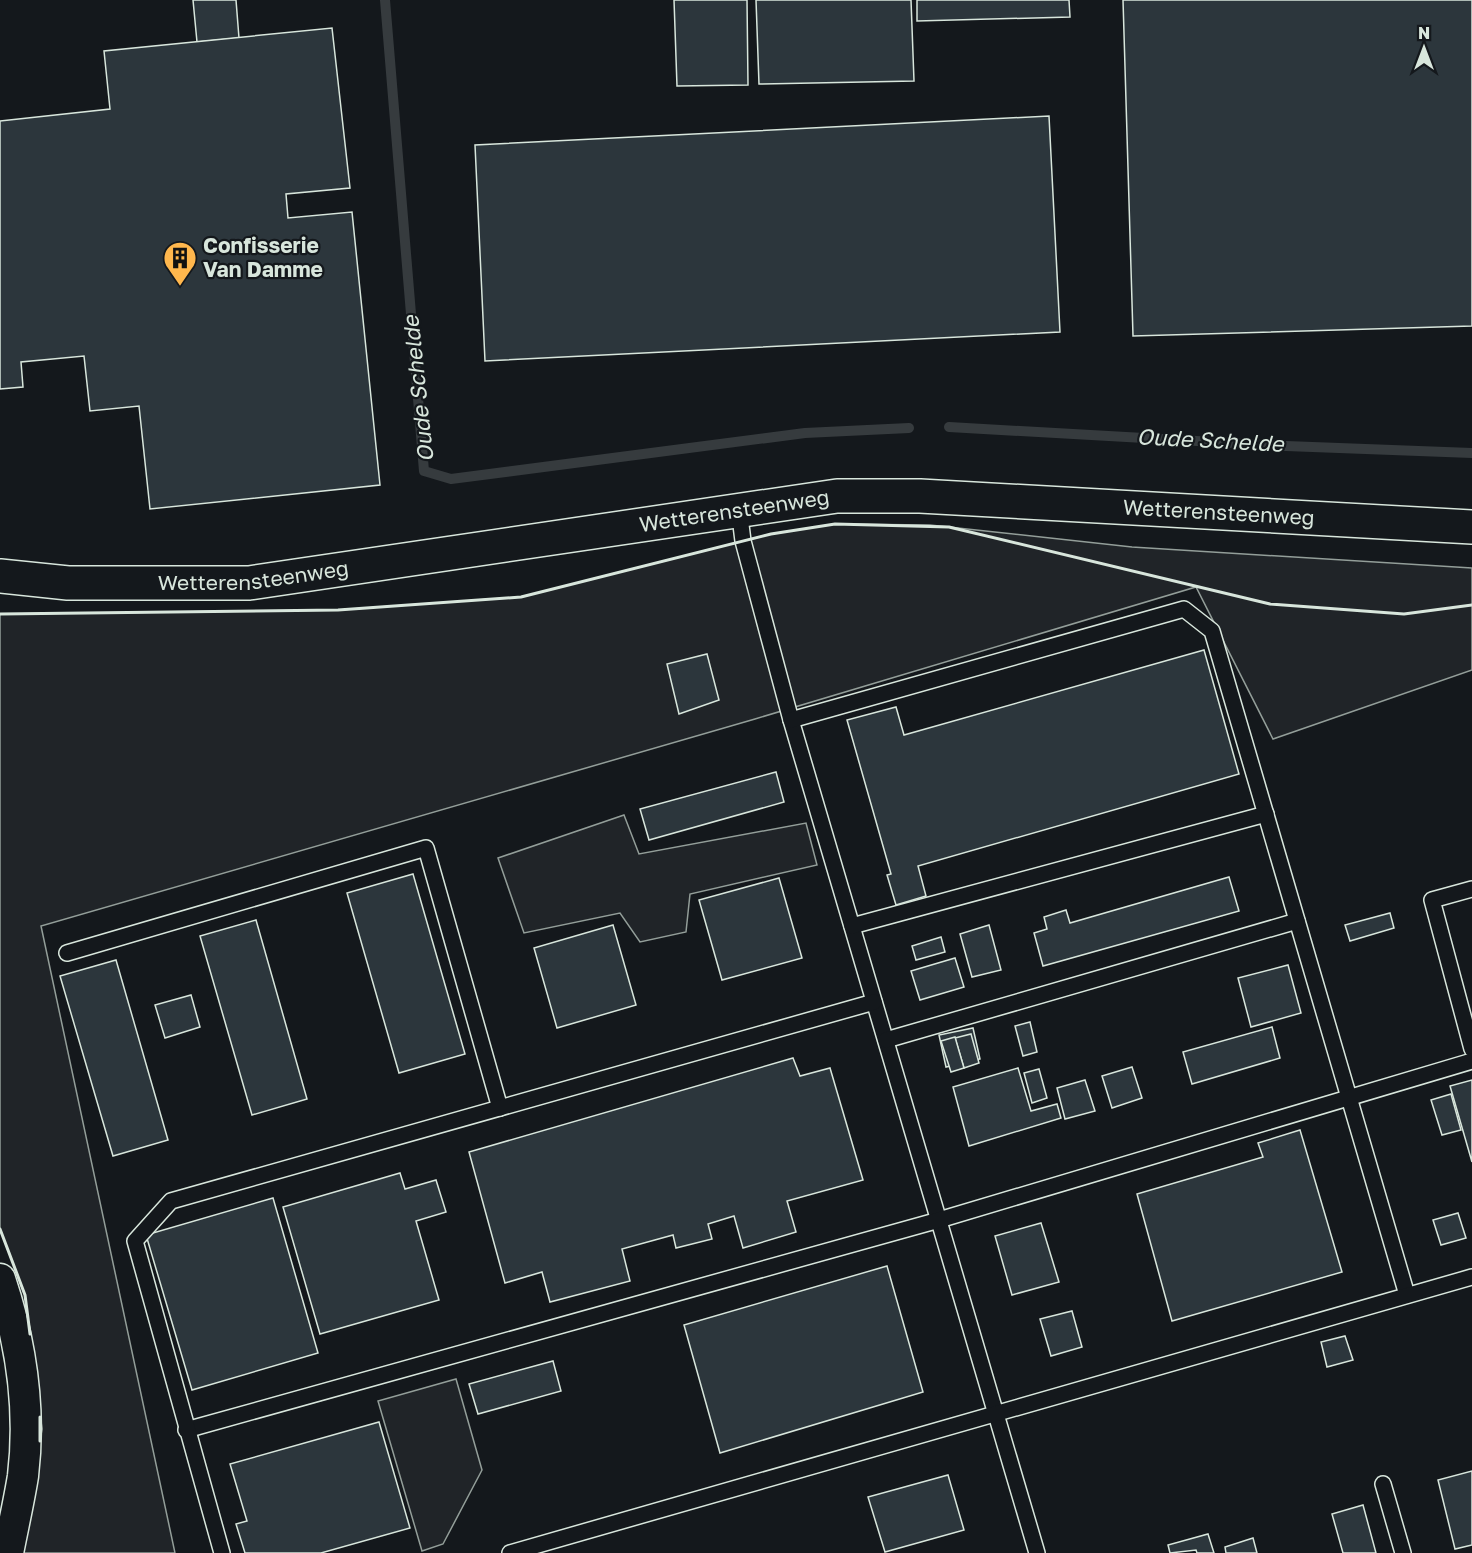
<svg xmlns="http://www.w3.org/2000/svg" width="1472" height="1553" font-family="'Golos Text',sans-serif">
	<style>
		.green { fill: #202428; stroke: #939e99; stroke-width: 1.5 }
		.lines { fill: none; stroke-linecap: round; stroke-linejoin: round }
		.stream { stroke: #363b3e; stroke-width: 10 }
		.building { fill: #2c363c; stroke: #d8e6dc; stroke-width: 1.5 }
		.lane-casing { stroke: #d8e6dc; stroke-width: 18 }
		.street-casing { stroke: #d8e6dc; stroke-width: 33 }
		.secondary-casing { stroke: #d8e6dc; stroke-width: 36 }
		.lane { stroke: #14181c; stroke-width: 15 }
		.street { stroke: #14181c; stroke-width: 30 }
		.secondary { stroke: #14181c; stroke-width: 33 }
		.wall { stroke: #d8e6dc; stroke-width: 3 }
		.labels { text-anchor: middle; stroke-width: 4.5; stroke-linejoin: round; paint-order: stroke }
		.poi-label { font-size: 21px; font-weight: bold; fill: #d8e6dc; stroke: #14181c; text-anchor: start }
		.street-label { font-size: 21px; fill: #d8e6dc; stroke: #14181c }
		.water-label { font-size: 22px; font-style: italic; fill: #d8e6dc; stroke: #14181c }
	</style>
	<rect width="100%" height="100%" fill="#14181c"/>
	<g class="green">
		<polygon points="835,524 930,525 1132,547 1472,568 1472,670 1273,739 1196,587 755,719 41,926 175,1553 21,1553 42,1429 25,1295 0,1229 0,614 338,610 521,597 771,534"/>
		<polygon points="624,815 639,854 806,823 817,865 690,894 686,932 640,942 620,913 524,933 498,858"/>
		<polygon points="456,1379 482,1470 443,1544 422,1551 378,1401"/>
	</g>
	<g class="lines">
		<g class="stream">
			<polyline points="385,0 424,471 451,479 805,433 909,428"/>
			<polyline points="949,427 1286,446 1472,453"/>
		</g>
	</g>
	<g class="building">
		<polygon points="193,0 236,0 239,38 197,42"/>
		<polygon points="674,0 747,0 748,85 677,86"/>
		<polygon points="756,0 911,0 914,81 759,84"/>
		<polygon points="917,0 1069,0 1070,17 917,21"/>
		<polygon points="1123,0 1472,0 1472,326 1133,336"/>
		<polygon points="332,28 350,188 286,194 288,218 352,212 380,485 150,509 139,406 90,411 84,356 21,362 23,387 0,389 0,121 110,109 104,51"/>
		<polygon points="1049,116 1060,332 485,361 475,145"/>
		<polygon points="1204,650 1239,774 918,866 926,896 896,905 887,875 891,874 847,720 896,707 904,735"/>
		<polygon points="707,654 719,700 679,714 667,664"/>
		<polygon points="776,772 784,802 649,840 640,809"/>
		<polygon points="413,874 465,1054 399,1073 347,893"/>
		<polygon points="1229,877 1239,911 1043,966 1034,933 1047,929 1044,917 1066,910 1070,923"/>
		<polygon points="779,878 802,958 722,980 699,900"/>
		<polygon points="1390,913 1394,928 1350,941 1345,925"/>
		<polygon points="256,920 307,1099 252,1115 200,936"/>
		<polygon points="613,925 636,1005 557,1028 534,948"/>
		<polygon points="989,925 1001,970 972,977 960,934"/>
		<polygon points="941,937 945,952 916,960 912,946"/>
		<polygon points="955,958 964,987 920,1000 911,971"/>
		<polygon points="116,960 168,1140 113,1156 60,976"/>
		<polygon points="1288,965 1301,1013 1251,1027 1238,978"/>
		<polygon points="191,995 200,1027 165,1038 155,1005"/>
		<polygon points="1030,1022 1037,1052 1023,1056 1015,1026"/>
		<polygon points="1272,1027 1280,1058 1192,1084 1183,1052"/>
		<polygon points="973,1028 980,1059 946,1067 939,1035"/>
		<polygon points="971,1034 979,1063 964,1068 955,1038"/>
		<polygon points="955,1037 964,1068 951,1072 941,1041"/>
		<polygon points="793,1058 800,1076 830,1068 863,1180 787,1201 796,1232 743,1248 734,1216 708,1224 712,1239 676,1248 673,1235 622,1249 630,1281 550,1302 542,1272 505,1283 469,1152"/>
		<polygon points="1132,1067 1142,1098 1112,1108 1102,1076"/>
		<polygon points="1018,1068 1031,1111 1057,1104 1061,1118 969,1146 953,1087"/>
		<polygon points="1039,1069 1047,1098 1032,1103 1024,1073"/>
		<polygon points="1085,1080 1095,1111 1065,1119 1057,1088"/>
		<polygon points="1472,1080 1472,1162 1450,1086"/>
		<polygon points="1451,1094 1461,1130 1442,1135 1431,1100"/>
		<polygon points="1300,1130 1342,1272 1172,1321 1137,1194 1263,1157 1258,1143"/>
		<polygon points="400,1173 405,1189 436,1180 446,1212 416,1221 439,1300 320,1334 283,1207"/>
		<polygon points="273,1198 318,1353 192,1390 146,1235"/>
		<polygon points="1458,1213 1466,1238 1441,1245 1433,1220"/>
		<polygon points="1041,1223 1059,1282 1012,1295 995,1236"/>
		<polygon points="887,1266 923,1392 720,1453 684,1325"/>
		<polygon points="1072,1311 1082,1347 1051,1356 1040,1319"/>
		<polygon points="1345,1336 1353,1360 1327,1367 1321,1342"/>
		<polygon points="553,1361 561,1391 478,1414 469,1384"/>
		<polygon points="379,1422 410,1528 321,1553 245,1553 236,1524 247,1521 230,1464"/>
		<polygon points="1472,1471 1472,1545 1455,1549 1438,1480"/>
		<polygon points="948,1475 964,1530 885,1552 868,1497"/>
		<polygon points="1363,1505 1376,1553 1343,1553 1332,1514"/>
		<polygon points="1208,1534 1214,1553 1197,1553 1196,1550 1170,1553 1168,1545"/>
		<polygon points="1253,1538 1257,1553 1226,1553 1225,1547"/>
	</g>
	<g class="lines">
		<g class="lane-casing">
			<g id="lane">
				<polyline points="739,509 743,541 791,720 1037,1553"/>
				<polyline points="791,720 1184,609 1212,631 1407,1295"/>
				<polyline points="1472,889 1432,900 1472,1049"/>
				<polyline points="852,926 1266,814"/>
				<polyline points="67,953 426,848 500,1108"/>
				<polyline points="886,1040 1297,921"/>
				<polyline points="186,1430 939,1220 1472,1061"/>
				<polyline points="1383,1484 1403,1553"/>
				<polyline points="222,1553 135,1241 171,1201 874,1002"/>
				<polyline points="510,1553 1472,1277"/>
			</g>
		</g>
		<g class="street-casing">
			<path id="street" d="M 0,1279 C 21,1342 31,1409 23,1476 C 19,1501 13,1527 8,1553"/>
		</g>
		<g class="secondary-casing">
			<g id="secondary">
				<path id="s1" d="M 0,576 L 68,583 L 249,583 L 837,496 L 920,496 L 1472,527"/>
			</g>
		</g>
		<use href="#lane" class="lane"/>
		<use href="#street" class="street"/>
		<use href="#secondary" class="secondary"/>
		<g class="wall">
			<polyline points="0,614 338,610 521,597 771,534 835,524 949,527 1270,604 1404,614 1472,605"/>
			<polyline points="0,1229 25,1295 30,1334"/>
			<polyline points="40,1441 40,1417"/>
		</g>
	</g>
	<defs>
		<g id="building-pin" transform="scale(1.725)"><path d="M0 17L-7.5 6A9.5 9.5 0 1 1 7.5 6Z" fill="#ffb74d" stroke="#14181c"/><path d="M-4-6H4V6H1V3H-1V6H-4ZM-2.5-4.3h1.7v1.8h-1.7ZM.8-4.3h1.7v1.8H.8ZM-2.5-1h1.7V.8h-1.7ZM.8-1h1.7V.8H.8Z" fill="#111"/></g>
	</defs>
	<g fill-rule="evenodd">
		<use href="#building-pin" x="180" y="258"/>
	</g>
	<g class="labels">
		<g class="poi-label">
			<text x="203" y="253">Confisserie<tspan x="203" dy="24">Van Damme</tspan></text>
		</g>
		<g class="street-label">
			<text dy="7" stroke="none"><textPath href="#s1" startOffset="740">Wetterensteenweg</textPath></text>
			<text dy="7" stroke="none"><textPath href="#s1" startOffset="1226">Wetterensteenweg</textPath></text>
			<text dy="7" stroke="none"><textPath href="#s1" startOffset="254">Wetterensteenweg</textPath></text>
		</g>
		<g class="water-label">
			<text transform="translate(418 389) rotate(-96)" y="8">Oude Schelde</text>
			<text transform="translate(1210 440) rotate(3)" y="8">Oude Schelde</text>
		</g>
	</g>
	<g transform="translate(1424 48)" stroke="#14181c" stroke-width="4.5" paint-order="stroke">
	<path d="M0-4.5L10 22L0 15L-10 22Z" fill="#d8e6dc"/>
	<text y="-9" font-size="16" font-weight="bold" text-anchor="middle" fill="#d8e6dc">N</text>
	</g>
</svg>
